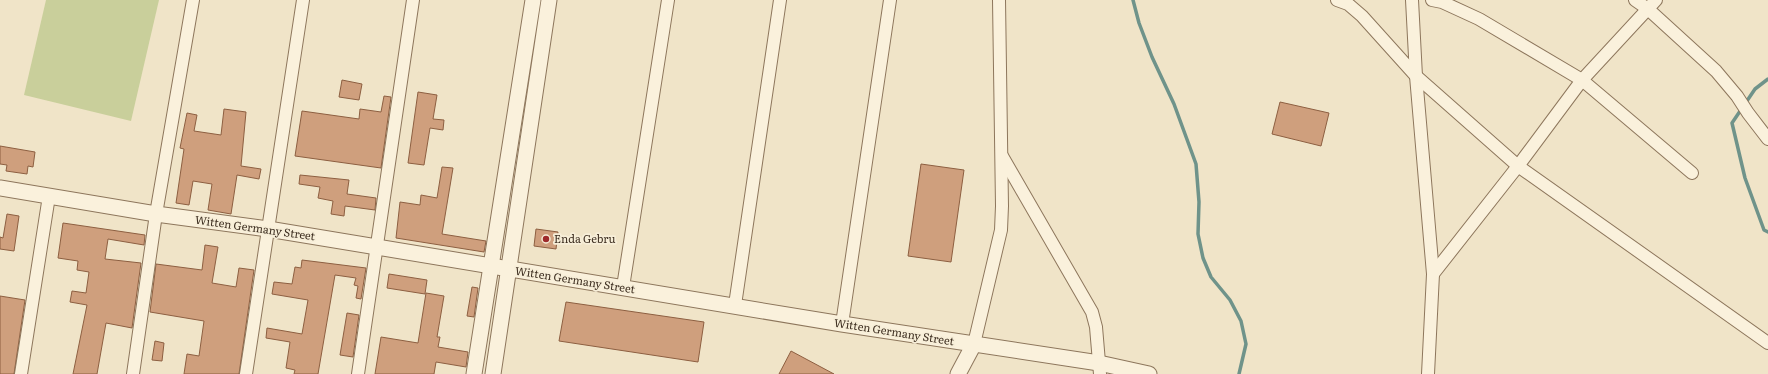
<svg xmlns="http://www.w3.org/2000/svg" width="1768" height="374" font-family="Literata,serif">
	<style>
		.green { fill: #c9cf9b }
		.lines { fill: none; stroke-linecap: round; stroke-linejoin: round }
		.stream { stroke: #6f938a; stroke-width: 3.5 }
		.building { fill: #cf9f7d; stroke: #8d5f41 }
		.minor-casing { stroke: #8d765c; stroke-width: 14 }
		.tertiary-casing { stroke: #8d765c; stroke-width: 17 }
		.minor { stroke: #faf1dc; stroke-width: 12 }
		.tertiary { stroke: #faf1dc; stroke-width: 15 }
		.poi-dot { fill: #9e2a2b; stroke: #f7eed8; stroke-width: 1.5 }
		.labels { text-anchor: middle; stroke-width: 3.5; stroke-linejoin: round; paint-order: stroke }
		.street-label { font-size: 11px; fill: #3d2e20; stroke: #f7eed8 }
		.poi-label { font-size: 11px; fill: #3d2e20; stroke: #f7eed8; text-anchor: start }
	</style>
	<rect width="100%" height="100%" fill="#f0e4c8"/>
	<polygon class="green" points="46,0 159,0 131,121 24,95"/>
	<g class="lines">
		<g class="stream">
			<polyline points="1133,0 1139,23 1152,57 1174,104 1196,164 1199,202 1198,234 1203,258 1211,277 1230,300 1241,321 1246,344 1239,374"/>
			<polyline points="1768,79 1755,89 1732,123 1745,178 1764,230 1768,232"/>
		</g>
	</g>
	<g class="building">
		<polygon points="342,80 362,84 359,100 339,97"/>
		<polygon points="418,92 437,95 433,119 444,120 443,130 430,128 424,165 408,163"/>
		<polygon points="384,96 391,97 381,168 295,156 302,111 359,119 360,109 381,112"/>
		<polygon points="1280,102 1329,113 1321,146 1272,134"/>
		<polygon points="224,109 246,112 241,166 261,169 259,179 237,175 231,214 208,210 212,184 193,181 189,205 176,203 184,149 180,148 187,113 197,115 194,131 221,135"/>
		<polygon points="0,146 35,152 33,167 28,166 27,174 6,171 7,165 0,164"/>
		<polygon points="921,164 964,170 951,262 908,256"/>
		<polygon points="442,167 453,168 442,234 486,241 484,252 396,238 400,202 420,205 421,195 437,198"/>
		<polygon points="300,175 349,180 347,194 376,198 375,210 345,206 344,216 331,214 333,201 318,198 320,187 299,184"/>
		<polygon points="7,214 19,216 14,251 0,249 0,237 3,238"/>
		<polygon points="63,223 145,235 144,245 108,239 105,259 141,263 132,328 106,323 97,374 73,374 87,305 70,302 72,291 86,293 89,272 77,270 78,261 58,258"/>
		<polygon points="536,229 558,232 556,249 534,246"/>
		<polygon points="205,245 218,247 212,283 236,287 239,268 254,270 239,374 184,374 187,354 199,356 204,321 150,312 156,264 202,270"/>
		<polygon points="302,260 366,268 361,299 356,298 358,286 354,285 356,278 335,275 318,374 294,374 295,370 286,368 290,342 266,338 267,328 302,334 308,300 272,294 274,282 292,284 295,267 301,268"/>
		<polygon points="389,274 427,280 425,294 387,288"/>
		<polygon points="472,287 478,288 474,317 467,316"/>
		<polygon points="426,293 444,296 437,337 440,337 438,347 468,352 466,367 436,362 434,374 375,374 381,337 418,343"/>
		<polygon points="0,296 25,300 14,374 0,374"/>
		<polygon points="566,302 704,322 698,362 559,341"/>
		<polygon points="347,313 359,315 353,357 340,355"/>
		<polygon points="155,341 164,343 162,361 152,360"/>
		<polygon points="791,351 834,374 779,374"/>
	</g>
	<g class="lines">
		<g class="minor-casing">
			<g id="minor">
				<polyline points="1337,0 1348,4 1362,16 1416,76 1518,166 1768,343"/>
				<polyline points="1412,0 1416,76 1433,274 1428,374"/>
				<polyline points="1432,0 1442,2 1479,19 1582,80 1692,173"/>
				<polyline points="1635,0 1648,9 1716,71 1737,96 1748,113 1768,139"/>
				<polyline points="1002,156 1092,312 1096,327 1100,374"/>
				<polyline points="1433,274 1518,166 1582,80 1656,0"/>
				<polyline points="623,287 668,0"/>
				<polyline points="735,305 780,0"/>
				<polyline points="842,324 890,0"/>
				<polyline points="974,344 1001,230 1002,206 999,0"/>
				<polyline points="21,374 49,196"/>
				<polyline points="133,374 156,214 193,0"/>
				<polyline points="246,374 303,0"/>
				<polyline points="358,374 413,0"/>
			</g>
		</g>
		<g class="tertiary-casing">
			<g id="tertiary">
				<polyline points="0,188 156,214 268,229 842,324 1099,363 1149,374"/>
				<polyline points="474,374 533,0"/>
				<polyline points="493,374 549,0"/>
				<polyline points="958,374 974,344"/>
			</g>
		</g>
		<use href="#minor" class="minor"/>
		<use href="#tertiary" class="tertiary"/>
	</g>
	<circle class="poi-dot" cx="546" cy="239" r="4"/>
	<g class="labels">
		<g class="street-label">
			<text transform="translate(255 228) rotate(8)" y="4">Witten Germany Street</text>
			<text transform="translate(575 280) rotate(9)" y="4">Witten Germany Street</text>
			<text transform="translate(894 332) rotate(9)" y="4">Witten Germany Street</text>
		</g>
		<g class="poi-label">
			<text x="554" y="243">Enda Gebru</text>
		</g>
	</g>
</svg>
